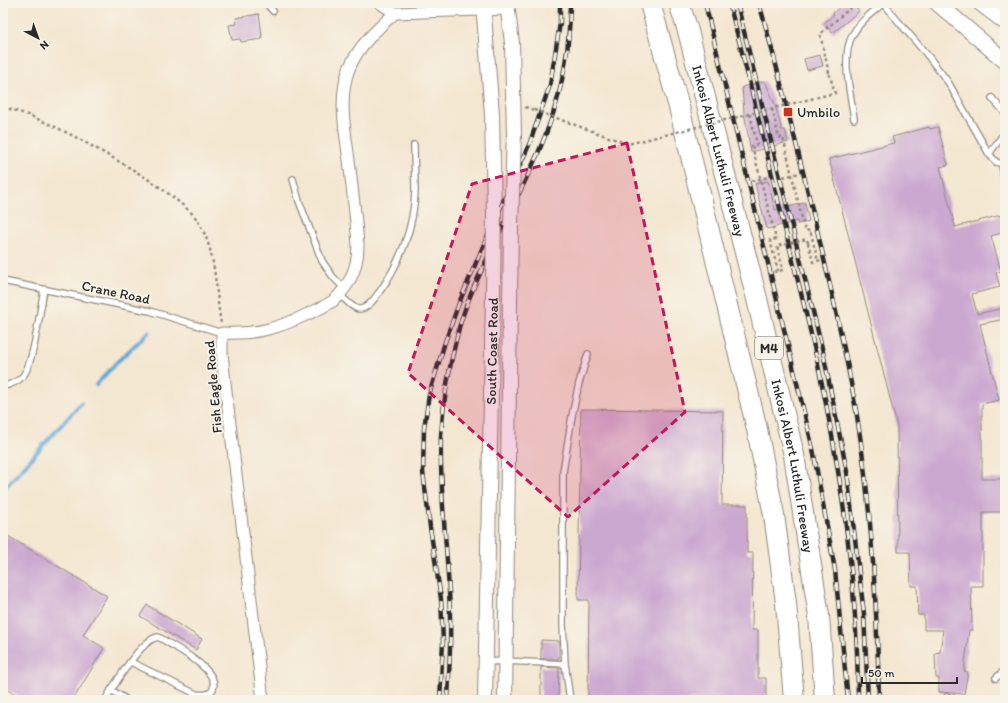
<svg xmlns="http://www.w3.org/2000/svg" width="1008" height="703" font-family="Itim,sans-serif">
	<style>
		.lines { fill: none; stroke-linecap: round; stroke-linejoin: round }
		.stream { stroke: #5fa5d5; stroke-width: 4 }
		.building { fill: #cba8d0 }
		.service-casing { stroke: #90897e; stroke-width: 8 }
		.minor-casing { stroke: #90897e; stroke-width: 13 }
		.tertiary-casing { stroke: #90897e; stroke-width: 16 }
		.secondary-casing { stroke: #90897e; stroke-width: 17 }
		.motorway-casing { stroke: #90897e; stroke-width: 22 }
		.path { stroke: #90897e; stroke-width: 2.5; stroke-dasharray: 3 3; stroke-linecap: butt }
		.service { stroke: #fff; stroke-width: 5.5 }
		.minor { stroke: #fff; stroke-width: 11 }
		.tertiary { stroke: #fff; stroke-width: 14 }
		.secondary { stroke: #fff; stroke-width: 15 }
		.motorway { stroke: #fff; stroke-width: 20 }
		.rail-casing { stroke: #2b2b2b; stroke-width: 4.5 }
		.rail { stroke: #f7f3e8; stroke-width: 3; stroke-dasharray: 9; stroke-linecap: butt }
		.tertiary-bridge-casing { stroke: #90897e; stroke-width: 16; stroke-linecap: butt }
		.path-bridge { stroke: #90897e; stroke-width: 2.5; stroke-dasharray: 3 3; stroke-linecap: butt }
		.tertiary-bridge { stroke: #fff; stroke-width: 14 }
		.marked { fill: #c2185b; fill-opacity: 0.2; stroke: #c2185b; stroke-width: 3; stroke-dasharray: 8 5; stroke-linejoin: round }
		.poi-dot { fill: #c8321e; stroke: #f7f3e8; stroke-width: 1.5 }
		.labels { text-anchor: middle; stroke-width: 4; stroke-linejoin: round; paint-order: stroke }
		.shield { fill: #f7f3e8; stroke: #686764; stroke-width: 1 }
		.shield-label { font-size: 13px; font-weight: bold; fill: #2b2b2b }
		.poi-label { font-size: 14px; fill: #2b2b2b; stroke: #f7f3e8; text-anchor: start }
		.street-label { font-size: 14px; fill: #2b2b2b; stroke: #f7f3e8 }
	</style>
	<rect width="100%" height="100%" fill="#f7f3e8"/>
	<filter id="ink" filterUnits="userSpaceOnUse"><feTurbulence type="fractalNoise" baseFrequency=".025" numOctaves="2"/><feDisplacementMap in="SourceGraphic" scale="8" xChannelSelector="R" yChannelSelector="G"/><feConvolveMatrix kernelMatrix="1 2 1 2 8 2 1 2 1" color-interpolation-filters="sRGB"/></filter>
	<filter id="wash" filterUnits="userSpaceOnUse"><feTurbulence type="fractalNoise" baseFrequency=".012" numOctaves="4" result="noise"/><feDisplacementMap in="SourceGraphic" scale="16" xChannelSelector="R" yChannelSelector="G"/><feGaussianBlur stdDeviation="0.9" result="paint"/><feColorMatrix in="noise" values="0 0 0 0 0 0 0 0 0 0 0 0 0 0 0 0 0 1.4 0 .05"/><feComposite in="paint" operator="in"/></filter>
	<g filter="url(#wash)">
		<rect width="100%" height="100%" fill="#f4e7d1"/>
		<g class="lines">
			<g class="stream">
				<polyline points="96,385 116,363 149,332"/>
				<polyline points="3,490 81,403"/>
			</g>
		</g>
		<g id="blocks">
			<g class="building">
				<polygon points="844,3 852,3 859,11 833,33 824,23 834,14 833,13"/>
				<polygon points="259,14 262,35 261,35 262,39 241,42 240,39 232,40 229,25 237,24 236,18"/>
				<polygon points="820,55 823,66 807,70 804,59"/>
				<polygon points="765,81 775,105 782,130 785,130 788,142 751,152 744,112 742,87"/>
				<polygon points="929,127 930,129 938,127 948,165 940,167 955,227 1005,214 1005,232 991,236 1001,271 996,273 1000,287 972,294 977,314 1004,308 1005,314 1005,319 980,324 999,400 982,404 982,479 1005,479 1005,512 983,512 983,586 971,586 972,630 969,630 964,671 968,672 964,694 939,692 939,678 936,678 935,653 940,652 943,630 924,630 924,615 918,615 917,586 911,586 910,552 898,552 897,426 829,159 894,143 892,137"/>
				<polygon points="768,181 775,210 805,203 809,221 798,224 797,221 767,229 755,184"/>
				<polygon points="581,409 723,411 722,505 747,505 747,553 753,553 752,630 758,630 758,678 766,678 766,700 588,700 589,600 578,600"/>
				<polygon points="3,533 107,596 83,635 104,648 73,700 24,700 3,687"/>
				<polygon points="147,605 202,639 196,650 140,616"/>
				<polygon points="541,640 559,641 559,659 541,659"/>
				<polygon points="541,667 559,668 558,700 541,700"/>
			</g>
		</g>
	</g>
	<g filter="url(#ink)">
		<use href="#blocks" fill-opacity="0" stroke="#90897e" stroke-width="1"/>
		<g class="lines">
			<g class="service-casing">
				<g id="service">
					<polyline points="266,3 273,11"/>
					<polyline points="884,3 892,14 928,56 948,82 989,154 996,162 1005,165"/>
					<polyline points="992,98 1005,113"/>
					<path d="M 854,119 C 851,95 840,56 853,34 C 860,21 873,12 884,3"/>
					<polyline points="989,154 1005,132"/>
					<polyline points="1002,165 1005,184"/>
					<polyline points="293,179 299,201 322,261 333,277 345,289"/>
					<polyline points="3,281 150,311 222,333"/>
					<path d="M 340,295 C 345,299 353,309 359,309 C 368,309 375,298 380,291 C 400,263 414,227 415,191 C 415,176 414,160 414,145"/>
					<path d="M 3,386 C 10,385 17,382 22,377 C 34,365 40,308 44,290"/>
					<polyline points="486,662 505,661 565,664 563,624 563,472 572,416 579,383 588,354"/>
					<polyline points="565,664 570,700"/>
					<polyline points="996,678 1005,670"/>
					<polyline points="111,690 127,700"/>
					<polyline points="947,697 947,700"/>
					<path d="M 105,700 C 115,685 140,640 158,637 L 162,639 C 176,648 220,670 213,689 C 210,696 202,695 196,694 L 131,662"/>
				</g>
			</g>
			<g class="minor-casing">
				<g id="minor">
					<polyline points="380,3 395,13 508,9"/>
					<path d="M 263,700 L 224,374 L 222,352 L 222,333 C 255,335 279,328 308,314 C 317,310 325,306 333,301 C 350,286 358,267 358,245 C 356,217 352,188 349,160 C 345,131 338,97 349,69 C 358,46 377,29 395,13"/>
				</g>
			</g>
			<g class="tertiary-casing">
				<g id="tertiary">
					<polyline points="483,3 492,114 494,211"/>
					<polyline points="507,3 512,43 514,135"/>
					<path id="s1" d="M 485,700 L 493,294"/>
					<polyline points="505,700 511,224"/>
				</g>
			</g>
			<g class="secondary-casing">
				<g id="secondary">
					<polyline points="937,3 1005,61"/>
					<polyline points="980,3 1005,22"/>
				</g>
			</g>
			<g class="motorway-casing">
				<g id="motorway">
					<polyline points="650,3 679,107 757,429 774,515 786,603 794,700"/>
					<path id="s2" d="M 679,3 L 688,31 L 757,299 L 794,455 L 819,616 L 825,700"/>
				</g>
			</g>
			<g class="path">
				<polyline points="829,73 820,34 856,3"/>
				<path d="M 3,107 C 36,116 67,132 97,149 C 124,164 150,179 174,198 C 182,205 194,213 199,223 C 217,253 215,291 221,323"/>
				<polyline points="525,107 534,110"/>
				<polyline points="772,109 779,138 783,137 805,231 810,230 818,261"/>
				<polyline points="750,114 757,144 752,146 776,239 770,240 778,271"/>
				<polyline points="783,177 800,173"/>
				<polyline points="752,181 769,177"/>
				<polyline points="808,243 813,262 821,260"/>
				<polyline points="774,272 783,270 778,250"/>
			</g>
			<use href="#service" class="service"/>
			<use href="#minor" class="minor"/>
			<use href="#tertiary" class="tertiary"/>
			<use href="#secondary" class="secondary"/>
			<use href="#motorway" class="motorway"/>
			<g class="rail-casing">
				<g id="rail">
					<polyline points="705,3 813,449 835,570 848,700"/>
					<path d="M 729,3 C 749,76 766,151 784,225 C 795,270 807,315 817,360 C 841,471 858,586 858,700"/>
					<polyline points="737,3 823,352 847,472 864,614 868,700"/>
					<path d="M 759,3 C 780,75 797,148 815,221 C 830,285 846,350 857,416 C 872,510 877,605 879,700"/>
					<polyline points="440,700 443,642 441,599 430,527 423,472 424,428 429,395 445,342 459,303 484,244 529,145 550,85 560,23 560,3"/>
					<path d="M 448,700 C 449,672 451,645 450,617 C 449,557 439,496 441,436 C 443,403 449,368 457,336 C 465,301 483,268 498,236 C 521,188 548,141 560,89 C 567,61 570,32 570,3"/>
				</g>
			</g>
			<use href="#rail" class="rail"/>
			<g class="tertiary-bridge-casing">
				<g id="tertiary-bridge">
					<polyline points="511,224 514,135"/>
					<polyline points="493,294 494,211"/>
				</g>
			</g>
			<g class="path-bridge">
				<polyline points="534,110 628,144 835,93 829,73"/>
				<polyline points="778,250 777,246 807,239 808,243"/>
			</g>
			<use href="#tertiary-bridge" class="tertiary-bridge"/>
		</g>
	</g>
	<path class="marked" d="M 627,143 L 685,412 L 568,517 L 408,373 L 472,184 Z"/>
	<rect class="poi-dot" x="783" y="107" width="10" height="10" rx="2"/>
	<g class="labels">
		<rect class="shield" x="755" y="337" width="28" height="22" rx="3"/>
		<g class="shield-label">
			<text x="769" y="353">M4</text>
		</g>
		<g class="poi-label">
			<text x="797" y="117">Umbilo</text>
		</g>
		<g class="street-label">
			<text dy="5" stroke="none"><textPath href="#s2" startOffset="153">Inkosi Albert Luthuli Freeway</textPath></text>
			<text transform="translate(116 292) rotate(12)" y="5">Crane Road</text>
			<text dy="5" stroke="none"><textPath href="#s1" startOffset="349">South Coast Road</textPath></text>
			<text transform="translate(213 387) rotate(-95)" y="5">Fish Eagle Road</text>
			<text dy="5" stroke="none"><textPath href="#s2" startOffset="477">Inkosi Albert Luthuli Freeway</textPath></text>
		</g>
	</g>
	<rect width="1008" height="703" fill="none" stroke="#f7f3e8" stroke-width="16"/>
	<g transform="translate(38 38) rotate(139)" stroke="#f7f3e8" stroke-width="3" paint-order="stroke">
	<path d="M0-3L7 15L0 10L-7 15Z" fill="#2b2b2b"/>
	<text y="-6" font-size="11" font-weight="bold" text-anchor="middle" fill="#2b2b2b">N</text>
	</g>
	<path d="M862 677v6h95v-6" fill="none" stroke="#2b2b2b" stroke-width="2"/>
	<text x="868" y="677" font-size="12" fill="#2b2b2b" stroke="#f7f3e8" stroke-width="3" paint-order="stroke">50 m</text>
</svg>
